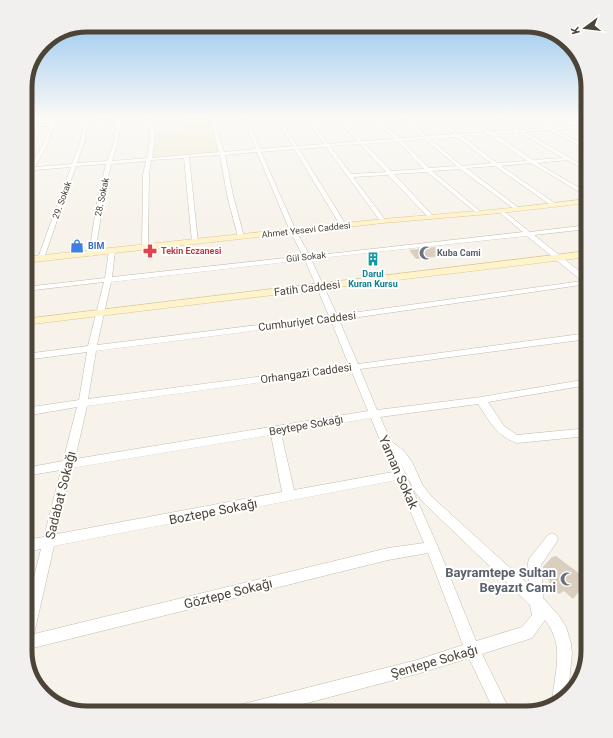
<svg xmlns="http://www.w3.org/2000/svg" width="613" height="738" font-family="Roboto,sans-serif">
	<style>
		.education { fill: #f1e9d3 }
		.building { fill: #dacfbf }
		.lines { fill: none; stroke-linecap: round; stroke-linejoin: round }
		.street-casing { stroke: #c3bbac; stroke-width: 1 }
		.secondary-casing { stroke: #dbc896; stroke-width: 1 }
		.street { fill: #fff; fill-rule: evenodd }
		.secondary { fill: #fff3cc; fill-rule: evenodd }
		.labels { text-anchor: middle; stroke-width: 4; stroke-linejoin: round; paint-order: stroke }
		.far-street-label { font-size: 9px; fill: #4c4437; stroke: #fff }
		.far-shop-label { font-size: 9px; font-weight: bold; fill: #366cbe; stroke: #fff; text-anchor: start }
		.far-health-label { font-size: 9px; font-weight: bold; fill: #be3a42; stroke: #fff; text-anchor: start }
		.far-worship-label { font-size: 9px; font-weight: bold; fill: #5b616d; stroke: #fff; text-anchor: start }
		.far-culture-label { font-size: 9px; font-weight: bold; fill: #0d838f; stroke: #fff }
		.street-label { font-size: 11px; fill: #4c4437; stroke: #fff }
		.near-street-label { font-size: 13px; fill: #4c4437; stroke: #fff }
		.near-worship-label { font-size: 13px; font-weight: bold; fill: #5b616d; stroke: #fff; text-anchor: end }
		.rim { fill: none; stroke: #4c4437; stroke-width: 5 }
	</style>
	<rect width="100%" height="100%" fill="#f7f3eb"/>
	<polygon class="education" points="180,117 211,117 220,153 154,158 154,133 182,131"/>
	<g class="building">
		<polygon points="435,247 443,256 416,259 409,250"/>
		<polygon points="556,556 588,580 573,599 564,591 559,594 547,585 550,581 543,574 543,567 552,557"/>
	</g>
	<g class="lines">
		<g class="street-casing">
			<g id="street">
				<polygon points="25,117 28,117 25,120"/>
				<path d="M 53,117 L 57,117 L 55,123 L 84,121 L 85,117 L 89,117 L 88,121 L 117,119 L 117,117 L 121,117 L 121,119 L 171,117 L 149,119 C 158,131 154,145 152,158 L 219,152 L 209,117 L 213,117 L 224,152 L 256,149 L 242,117 L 246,117 L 260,149 L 293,146 L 275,117 L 279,117 L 297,146 L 324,144 L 304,117 L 308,117 L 328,144 L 358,141 L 335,117 L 340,117 L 362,141 L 395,139 L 369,117 L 374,117 L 400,138 L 422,137 L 399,117 L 404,117 L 427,136 L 454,134 L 430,117 L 435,117 L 459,134 L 486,132 L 463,117 L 468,117 L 491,132 L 515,130 L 493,117 L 498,117 L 520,130 L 545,128 L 526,117 L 532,117 L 551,127 L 588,125 L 588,127 L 555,130 L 588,147 L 588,150 L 549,130 L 524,132 L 588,168 L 588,172 L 568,160 L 537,163 L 588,193 L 588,197 L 531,163 L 501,166 L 556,204 L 556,206 L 552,206 L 495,166 L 466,168 L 519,208 L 519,210 L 517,211 L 460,169 L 432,171 L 481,212 L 482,213 L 479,215 L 427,172 L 394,174 L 433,216 L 434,217 L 431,219 L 429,218 L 388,175 L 353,177 L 386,221 L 383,223 L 381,222 L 326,147 L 299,149 L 346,225 L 343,227 L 340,225 L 294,149 L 261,152 L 296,231 L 310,256 L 523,232 L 499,212 L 498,211 L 501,209 L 530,232 L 588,225 L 588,229 L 534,235 L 588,278 L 588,284 L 339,320 L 358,364 L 588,333 L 588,339 L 360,369 L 377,410 L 481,397 L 588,379 L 588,385 L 488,402 L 504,426 L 517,435 L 588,428 L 588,436 L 517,443 C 497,437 489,420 478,404 L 380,417 L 391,441 L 404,451 L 412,462 L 423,486 L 432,497 L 529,585 L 528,563 L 529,559 L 548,535 L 552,533 L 556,535 L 558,539 L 556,543 L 541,565 L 543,598 L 559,616 L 566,627 L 571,643 L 572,653 L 568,694 L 561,702 L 553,705 L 552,703 C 554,673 566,646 545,620 L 532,638 L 482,654 L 511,713 L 495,713 L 469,658 L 417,674 L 269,713 L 231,713 L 233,707 L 239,705 L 417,660 L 463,645 L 428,553 L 388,560 L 25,650 L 25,612 L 41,549 L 25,552 L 25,540 L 44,537 L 61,470 L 25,476 L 25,468 L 63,461 L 77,407 L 25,416 L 25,408 L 79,400 L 87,352 L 25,360 L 25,354 L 88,346 L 104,282 L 25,291 L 25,287 L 105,278 L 109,251 L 112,249 L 115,251 L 112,277 L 303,256 L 290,231 L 257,152 L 225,155 L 233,195 L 244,237 L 243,238 L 238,237 L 227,195 L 220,155 L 189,157 L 198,242 L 195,244 L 192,242 L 184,158 L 151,160 L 149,175 L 148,248 L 145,250 L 142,248 L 143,175 L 146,161 L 111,164 L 103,202 L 95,254 L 92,256 L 90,255 L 89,254 L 97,202 L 106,164 L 76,166 L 44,258 L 41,260 L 39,259 L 38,258 L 71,167 L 34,170 L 28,181 L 25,183 L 25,176 L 28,170 L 25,170 L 25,167 L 30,167 L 43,145 L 50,126 L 25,127 L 25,125 L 51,123 ZM 145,120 C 154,131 149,145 147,158 L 112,161 L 118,142 L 121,121 ZM 116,121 L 114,142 L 107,161 L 77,163 L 84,143 L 88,123 ZM 84,124 L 80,143 L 72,164 L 35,167 L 47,145 L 54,125 ZM 519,132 L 563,158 L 533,160 L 495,134 ZM 490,134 L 490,135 L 527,161 L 497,163 L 462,136 ZM 457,137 L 491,163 L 462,166 L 430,139 ZM 425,139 L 457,166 L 429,168 L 402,141 ZM 398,141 L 424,169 L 391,171 L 365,144 ZM 360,144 L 386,172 L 351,174 L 330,146 ZM 527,236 L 582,281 L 337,315 L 311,259 ZM 305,260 L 329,316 L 97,345 L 111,282 ZM 331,321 L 349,365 L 88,399 L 96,351 ZM 351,370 L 368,411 L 75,459 L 87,406 ZM 371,418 L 393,472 L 294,490 L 281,433 ZM 271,435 L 282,492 L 57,534 L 72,468 ZM 400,462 L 415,492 L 424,503 L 530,605 L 532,615 L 522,627 L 476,641 L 438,547 ZM 397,480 L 424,543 L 388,548 L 34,634 L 54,546 Z"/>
			</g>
		</g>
		<g class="secondary-casing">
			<g id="secondary">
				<polygon points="588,199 588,203 501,213 383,223 25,263 25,257 383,219 501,209"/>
				<polygon points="588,251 588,257 25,325 25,319"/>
			</g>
		</g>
		<use href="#street" class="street"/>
		<use href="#secondary" class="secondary"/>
	</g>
	<linearGradient id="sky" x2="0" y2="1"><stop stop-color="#8cc1ee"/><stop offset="0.53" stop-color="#fbfaf6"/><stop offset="1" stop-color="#fbfaf6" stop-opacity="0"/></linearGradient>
	<rect width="613" height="221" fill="url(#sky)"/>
	<defs>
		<g id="shop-bare" transform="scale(1.08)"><path d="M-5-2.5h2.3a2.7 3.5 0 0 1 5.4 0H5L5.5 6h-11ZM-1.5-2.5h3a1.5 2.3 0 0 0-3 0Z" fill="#3f7fe0" stroke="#fff" stroke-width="2.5" paint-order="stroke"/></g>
		<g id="pharmacy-bare" transform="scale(1.08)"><path d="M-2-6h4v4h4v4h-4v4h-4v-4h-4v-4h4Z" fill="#e0444e" stroke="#fff" stroke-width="2.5" paint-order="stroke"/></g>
		<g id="mosque-bare" transform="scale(1.08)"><path d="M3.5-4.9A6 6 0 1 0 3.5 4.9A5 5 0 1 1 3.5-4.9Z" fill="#6b7280" stroke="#fff" stroke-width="2.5" paint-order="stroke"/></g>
		<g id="building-bare" transform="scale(1.08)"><path d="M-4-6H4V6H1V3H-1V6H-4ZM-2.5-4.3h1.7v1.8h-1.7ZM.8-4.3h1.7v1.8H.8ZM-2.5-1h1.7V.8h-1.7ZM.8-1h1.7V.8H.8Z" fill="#0f9aa8" stroke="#fff" stroke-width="2.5" paint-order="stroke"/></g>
	</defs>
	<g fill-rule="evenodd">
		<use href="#shop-bare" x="77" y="246"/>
		<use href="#pharmacy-bare" x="150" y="251"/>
		<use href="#mosque-bare" x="426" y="253"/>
		<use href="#building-bare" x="373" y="259"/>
		<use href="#mosque-bare" x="567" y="579"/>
	</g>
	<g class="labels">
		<g class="far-street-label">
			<text transform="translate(102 197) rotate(-78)" y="3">28. Sokak</text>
			<text transform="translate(62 200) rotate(-70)" y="3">29. Sokak</text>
			<text transform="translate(306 230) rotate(-6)" y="3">Ahmet Yesevi Caddesi</text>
			<text transform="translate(306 257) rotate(-6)" y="3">Gül Sokak</text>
		</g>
		<g class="far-shop-label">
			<text x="88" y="249">BIM</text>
		</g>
		<g class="far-health-label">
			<text x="161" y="254">Tekin Eczanesi</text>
		</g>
		<g class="far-worship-label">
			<text x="437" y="256">Kuba Cami</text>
		</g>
		<g class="far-culture-label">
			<text x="373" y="277">Darul<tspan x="373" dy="10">Kuran Kursu</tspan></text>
		</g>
		<g class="street-label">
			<text transform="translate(307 288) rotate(-7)" y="4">Fatih Caddesi</text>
			<text transform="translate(307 321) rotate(-7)" y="4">Cumhuriyet Caddesi</text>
			<text transform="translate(306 373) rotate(-8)" y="4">Orhangazi Caddesi</text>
			<text transform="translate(306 425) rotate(-10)" y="4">Beytepe Sokağı</text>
		</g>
		<g class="near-street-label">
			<text transform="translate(399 472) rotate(66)" y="5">Yaman Sokak</text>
			<text transform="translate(60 495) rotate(-76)" y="5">Sadabat Sokağı</text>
			<text transform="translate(213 511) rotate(-11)" y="5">Boztepe Sokağı</text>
			<text transform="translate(228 593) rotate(-14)" y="5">Göztepe Sokağı</text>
			<text transform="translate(434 661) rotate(-16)" y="5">Şentepe Sokağı</text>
		</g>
		<g class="near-worship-label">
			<text x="556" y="577">Bayramtepe Sultan<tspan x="556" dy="15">Beyazıt Cami</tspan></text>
		</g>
	</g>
	<path d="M0 0H613V738H0ZM87 32H526A55 55 0 0 1 581 87V651A55 55 0 0 1 526 706H87A55 55 0 0 1 32 651V87A55 55 0 0 1 87 32Z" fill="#f1f0ef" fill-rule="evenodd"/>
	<path class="rim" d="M87 32H526A55 55 0 0 1 581 87V651A55 55 0 0 1 526 706H87A55 55 0 0 1 32 651V87A55 55 0 0 1 87 32Z"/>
	<g transform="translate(585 28) rotate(255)" stroke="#ffffff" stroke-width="3" paint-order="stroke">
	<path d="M0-3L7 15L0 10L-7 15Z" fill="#4c4437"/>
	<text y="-6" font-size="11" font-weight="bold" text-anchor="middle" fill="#4c4437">K</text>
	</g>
</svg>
